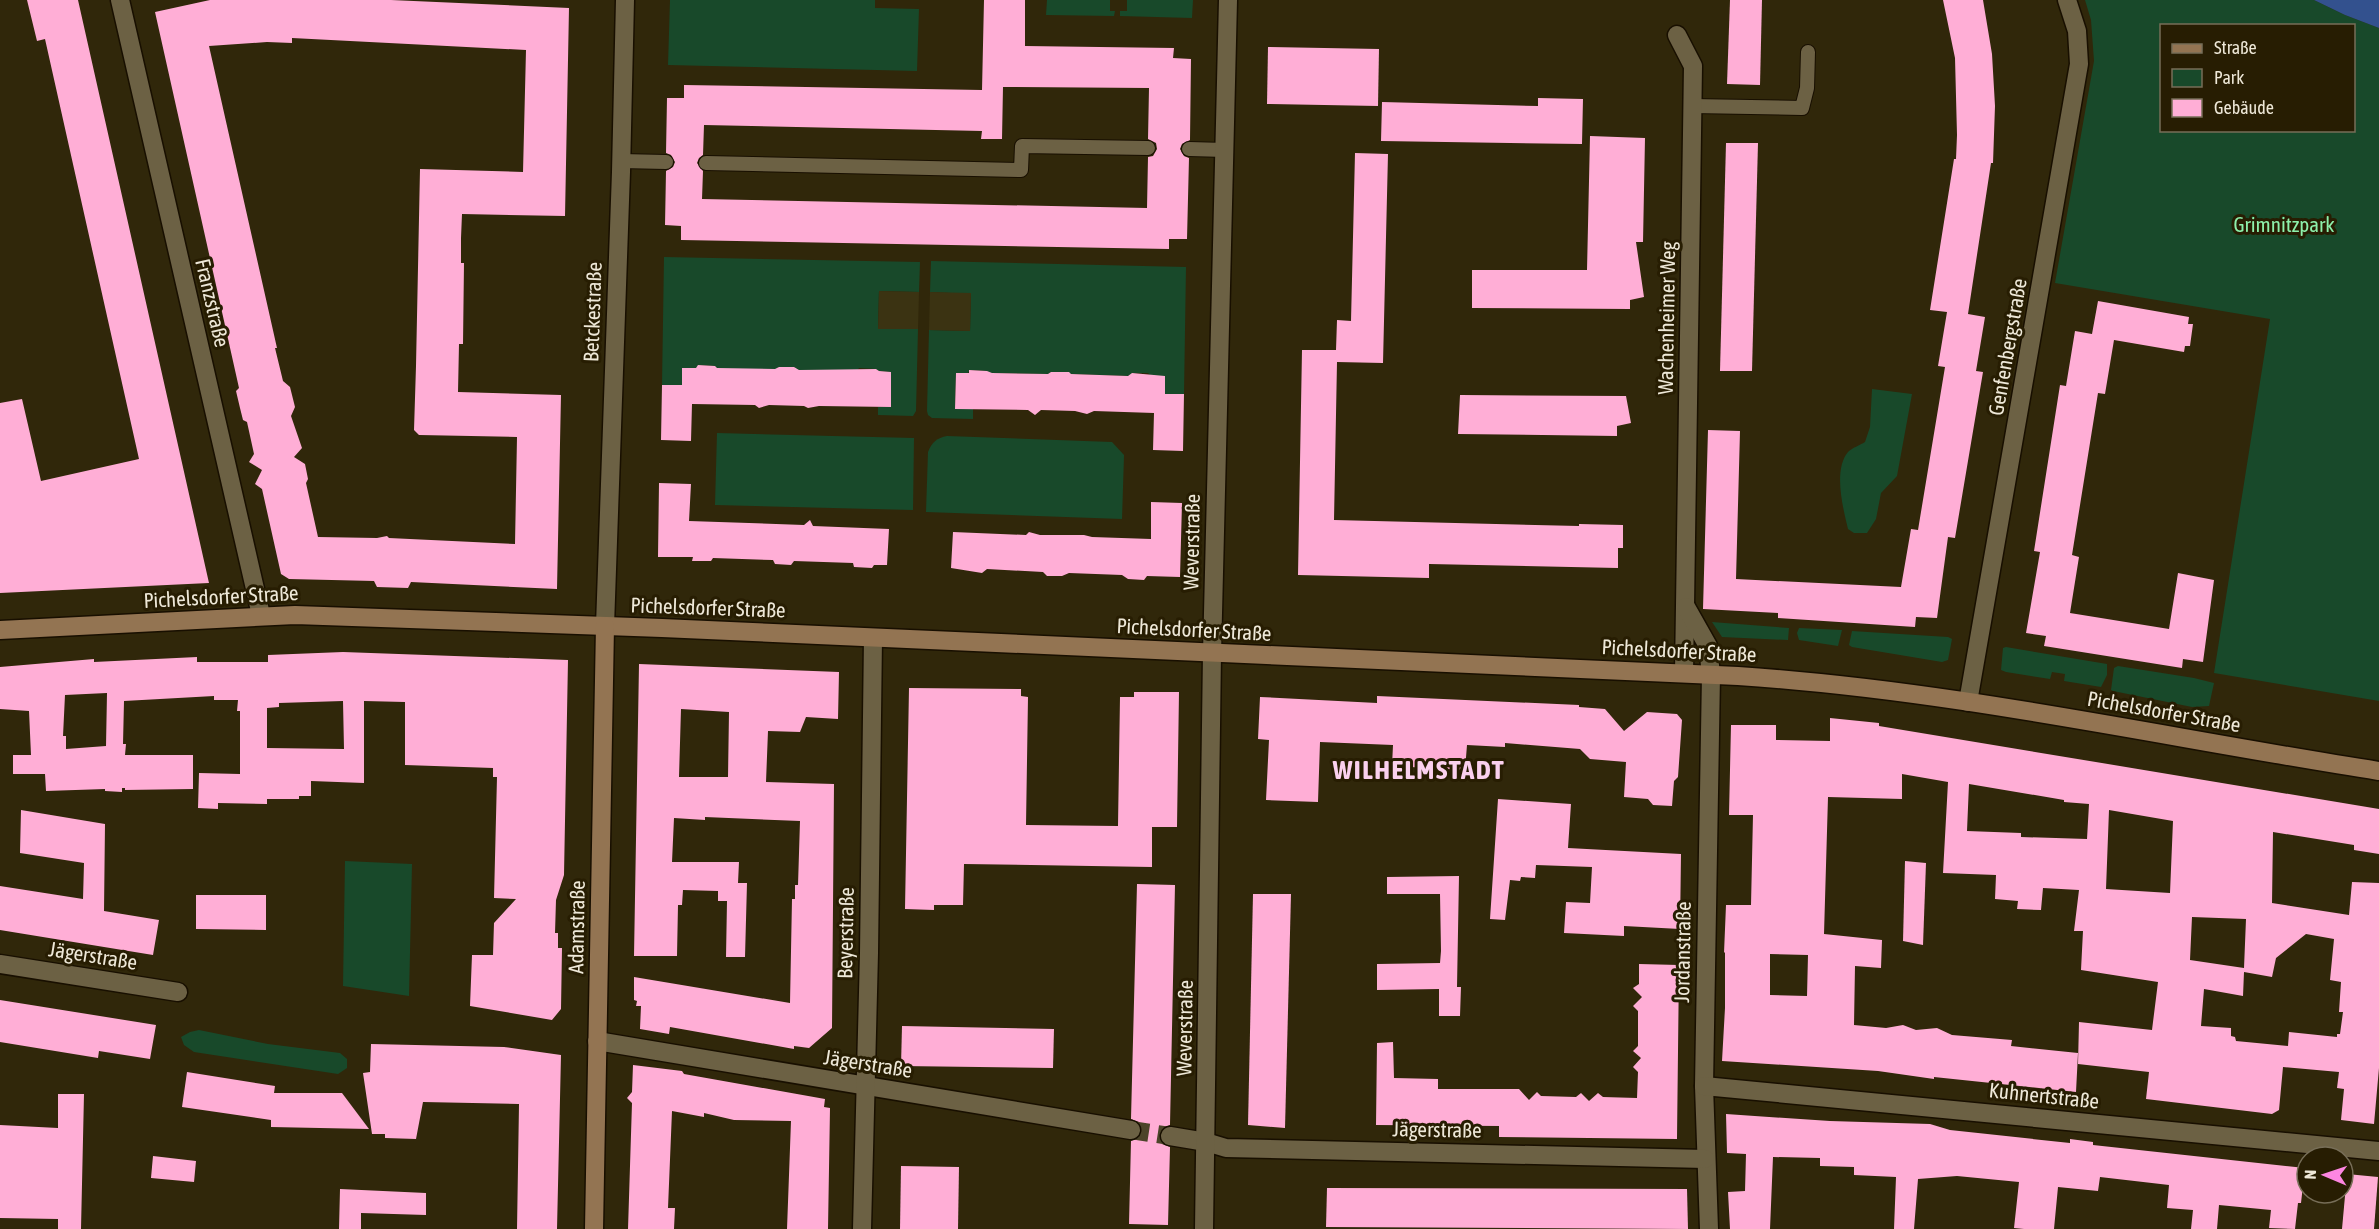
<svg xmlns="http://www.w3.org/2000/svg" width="2379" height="1229" font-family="'Asap Condensed',sans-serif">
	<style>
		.green { fill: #18492a; fill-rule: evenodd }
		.sand { fill: #3b3312 }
		.water { fill: #33518e }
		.building { fill: #ffaed6; fill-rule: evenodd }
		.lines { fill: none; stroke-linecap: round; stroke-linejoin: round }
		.street-tunnel { stroke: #4c4429; stroke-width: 18; stroke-dasharray: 18 9; stroke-linecap: butt }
		.lane-casing { stroke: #180f00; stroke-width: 16 }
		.street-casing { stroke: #180f00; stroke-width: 21 }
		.secondary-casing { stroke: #180f00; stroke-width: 21 }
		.lane { stroke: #6c6144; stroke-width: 14 }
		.street { stroke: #6c6144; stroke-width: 18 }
		.secondary { stroke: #937452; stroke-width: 18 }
		.labels { text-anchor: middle; stroke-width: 6; stroke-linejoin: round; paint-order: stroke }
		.park-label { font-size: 21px; fill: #8df1ab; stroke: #271d02 }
		.street-label { font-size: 21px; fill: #eee8d8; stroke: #271d02 }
		.district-label { font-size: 27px; font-weight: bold; letter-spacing: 1.5px; fill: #fad0ee; stroke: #271d02 }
	</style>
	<rect width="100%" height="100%" fill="#30270a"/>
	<g class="green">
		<polygon points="670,0 875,0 875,8 919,9 917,71 668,65"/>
		<polygon points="1047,0 1110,0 1110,11 1115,11 1114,16 1046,15"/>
		<polygon points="1127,0 1193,0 1192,18 1120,16 1120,11 1127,11"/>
		<path d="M 2085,0 L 2314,0 L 2345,15 L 2379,28 L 2379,701 L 2214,673 L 2270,319 L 2055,283 L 2094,61 L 2091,20 ZM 2162,26 L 2354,26 L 2354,130 L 2162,130 Z"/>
		<polygon points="664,257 920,262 919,292 879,291 878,328 918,329 916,411 913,416 878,415 878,407 891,407 891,372 878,371 876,369 859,368 857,371 797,370 794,367 779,367 776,369 716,369 715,366 699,365 697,368 682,368 682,385 662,385"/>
		<polygon points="931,261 1186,267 1184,394 1165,394 1165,376 1151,376 1148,373 1132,373 1130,376 1070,374 1068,372 1051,372 1049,374 989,373 987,371 970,370 968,373 956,373 955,409 973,409 973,419 932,418 928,415 927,411 929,330 970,331 971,294 930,292"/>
		<path d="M 1872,389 L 1912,394 L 1897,476 L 1881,493 L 1876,519 L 1867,533 L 1854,533 L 1848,529 C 1843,508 1833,470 1848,452 C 1852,448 1860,445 1865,442 L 1870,427 Z"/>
		<polygon points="717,433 914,438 913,510 715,505"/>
		<path d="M 947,436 L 1112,442 L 1124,455 L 1122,519 L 926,512 L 928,452 C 932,442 937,438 947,436 Z"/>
		<polygon points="1712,622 1789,628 1788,640 1722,637"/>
		<polygon points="1799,628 1842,630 1838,646 1799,640 1797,633"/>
		<polygon points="1852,631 1948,637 1952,639 1948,660 1942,662 1852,647 1849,645"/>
		<polygon points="2006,647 2107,664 2107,675 2101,687 2064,681 2065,674 2052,672 2050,679 2006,672 2001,670 2003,648"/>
		<polygon points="2118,666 2194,678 2214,683 2209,706 2192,707 2113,691 2111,690 2114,668"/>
		<polygon points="345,861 412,864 409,996 343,986"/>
		<polygon points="199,1030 268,1044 340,1053 347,1059 347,1068 338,1074 194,1052 184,1045 181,1037 190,1032"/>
	</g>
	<g class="sand">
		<polygon points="879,291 919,292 918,329 878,329"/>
		<polygon points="930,292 971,293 970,331 929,330"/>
	</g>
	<polygon class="water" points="2314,0 2379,0 2379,28 2345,15"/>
	<g class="building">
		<polygon points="27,0 78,0 209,583 0,593 0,403 22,399 41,481 139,459 45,39 37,41"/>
		<path d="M 210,0 L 391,0 L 569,8 L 565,216 L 462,214 L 461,238 L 461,263 L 464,263 L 463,344 L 459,344 L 458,392 L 561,395 L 557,589 L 411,582 L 408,588 L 377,587 L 374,581 L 289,579 L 281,574 L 262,489 L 255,484 L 262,470 L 249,462 L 254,454 L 247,422 L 243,420 L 240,408 L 236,391 L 239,388 L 155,12 ZM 292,38 L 526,50 L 523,172 L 420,169 L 416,366 L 414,430 L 419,435 L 517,437 L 515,544 L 389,538 L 387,536 L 377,538 L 318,537 L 306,483 L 308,479 L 305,464 L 294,457 L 302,448 L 291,416 L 295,407 L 290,387 L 283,381 L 275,348 L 277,348 L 209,46 L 267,42 L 292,43 Z"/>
		<path d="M 984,0 L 1025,0 L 1025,46 L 1174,48 L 1173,58 L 1191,59 L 1190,140 L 1182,144 L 1180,149 L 1184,156 L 1189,158 L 1187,239 L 1169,239 L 1169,249 L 681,240 L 681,226 L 665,225 L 666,171 L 673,167 L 675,162 L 671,155 L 666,153 L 667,98 L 684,98 L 684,85 L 982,90 ZM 1003,87 L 1149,88 L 1148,139 L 1156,143 L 1157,149 L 1153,156 L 1148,157 L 1147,208 L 702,199 L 703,171 L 697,163 L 699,158 L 703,155 L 704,125 L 982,131 L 981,139 L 1002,139 Z"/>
		<polygon points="1730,0 1762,0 1760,85 1727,84"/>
		<polygon points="1943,0 1983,0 1992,54 1995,106 1993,163 1991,163 1968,314 1985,317 1976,371 1983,372 1955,538 1948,537 1937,618 1916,617 1915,627 1778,618 1778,613 1703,609 1708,430 1740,431 1736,579 1901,587 1911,529 1918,530 1945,367 1938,366 1947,312 1930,310 1954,159 1956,159 1957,135 1955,58"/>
		<polygon points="1268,47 1379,49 1378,106 1267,104"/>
		<polygon points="1538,98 1583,99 1582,144 1381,141 1382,102 1538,106"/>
		<polygon points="1590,136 1645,138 1643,242 1636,242 1644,297 1630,300 1630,309 1472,308 1472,270 1587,270"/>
		<polygon points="1726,143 1758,143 1752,371 1720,371"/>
		<polygon points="1355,153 1388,154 1383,363 1337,362 1334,520 1579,526 1579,524 1623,525 1623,548 1618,548 1618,568 1429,564 1429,578 1298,575 1302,350 1336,350 1337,320 1351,321"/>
		<polygon points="2098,301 2189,317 2188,324 2193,324 2190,346 2185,346 2184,352 2114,340 2105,394 2098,393 2072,555 2079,557 2070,613 2169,629 2178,573 2214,580 2203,662 2183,659 2182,668 2044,646 2046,636 2026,633 2040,552 2034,551 2060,385 2066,386 2075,331 2092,334"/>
		<polygon points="698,365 715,366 717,368 775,369 779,367 794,367 799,370 876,369 879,371 891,372 891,407 819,406 808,408 804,406 769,405 759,408 755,405 692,404 691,441 661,440 662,385 682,385 682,368 696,368"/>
		<polygon points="969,370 987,371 992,373 1048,374 1051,372 1069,372 1071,374 1128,376 1132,373 1165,376 1165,394 1184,394 1183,451 1153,450 1154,413 1094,411 1087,414 1075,411 1041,410 1035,415 1028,410 955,409 956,373 969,373"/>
		<polygon points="1460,395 1626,396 1631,423 1617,426 1617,436 1458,434"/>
		<polygon points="659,483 691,484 689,521 804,525 810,520 813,526 889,529 887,565 874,565 872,568 854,567 853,563 794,561 791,565 775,564 773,560 713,558 711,561 692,561 693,557 658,557"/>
		<polygon points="1151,502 1182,503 1180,577 1147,576 1144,580 1128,579 1122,575 1069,573 1062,576 1047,576 1043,572 987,569 982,573 951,568 953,532 1026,535 1029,532 1040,535 1084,535 1092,537 1151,539"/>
		<path d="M 343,652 L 568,660 L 564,875 L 556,900 L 555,933 L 558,933 L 558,948 L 562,948 L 561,1009 L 552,1020 L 470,1006 L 472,955 L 493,955 L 494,923 L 516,899 L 494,898 L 497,777 L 493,777 L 493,768 L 405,765 L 405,702 L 364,701 L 364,783 L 311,781 L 311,796 L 299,796 L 299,799 L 267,799 L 267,804 L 218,803 L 218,809 L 198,808 L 199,773 L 240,774 L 240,711 L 237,711 L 238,700 L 214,700 L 214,696 L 124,701 L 123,744 L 126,744 L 125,755 L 193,755 L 193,789 L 125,790 L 125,788 L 122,788 L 122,792 L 105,791 L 105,789 L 46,791 L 45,774 L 13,774 L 13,755 L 31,755 L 29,711 L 0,709 L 0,667 L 94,659 L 94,662 L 197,657 L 197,662 L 268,662 L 268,655 ZM 107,693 L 106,746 L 66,749 L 66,736 L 63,736 L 65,695 ZM 343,701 L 344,749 L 267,748 L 267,708 L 279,707 L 279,703 Z"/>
		<path d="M 639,664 L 839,672 L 838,719 L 806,717 L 800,732 L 768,731 L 766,782 L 834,784 L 832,1028 L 809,1048 L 794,1046 L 794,1049 L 670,1027 L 669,1034 L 640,1029 L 641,1006 L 636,1006 L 637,1001 L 634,1000 L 634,977 L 790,1003 L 792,899 L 795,899 L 795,885 L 798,885 L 800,821 L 705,817 L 705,820 L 674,818 L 672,862 L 739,862 L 738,883 L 747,883 L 745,957 L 726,957 L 727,901 L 718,901 L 718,891 L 683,890 L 682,905 L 678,905 L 677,956 L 634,956 ZM 681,709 L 729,712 L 728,777 L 679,777 Z"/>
		<polygon points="909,688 1021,689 1021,696 1028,697 1026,825 1118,826 1120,697 1134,697 1134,692 1179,692 1177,827 1152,827 1152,867 964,864 963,905 934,905 934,910 905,909"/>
		<polygon points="1377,696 1579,705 1579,707 1605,709 1624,731 1647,712 1677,714 1682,720 1678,777 1674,781 1672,806 1653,805 1648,799 1624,797 1626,762 1590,759 1580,749 1505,743 1505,747 1467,745 1465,770 1392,766 1393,745 1320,742 1318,802 1266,800 1269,740 1258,739 1260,697 1377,703"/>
		<path d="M 1830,718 L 1879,723 L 1879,726 L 2379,809 L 2379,854 L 2354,850 L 2354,845 L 2273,832 L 2272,903 L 2349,915 L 2352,882 L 2379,883 L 2379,1068 L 2374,1124 L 2341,1120 L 2344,1089 L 2337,1088 L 2339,1072 L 2283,1067 L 2279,1110 L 2272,1114 L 2146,1099 L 2149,1072 L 2078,1064 L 2079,1022 L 2152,1030 L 2158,982 L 2081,970 L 2083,931 L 2074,931 L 2079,890 L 2043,888 L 2041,910 L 2017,909 L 2018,901 L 1995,899 L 1996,875 L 1943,873 L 1948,782 L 1902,774 L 1902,799 L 1828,797 L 1824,934 L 1882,940 L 1881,968 L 1855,966 L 1854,1025 L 1886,1028 L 1903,1025 L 1916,1030 L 1937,1028 L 1952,1035 L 2012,1040 L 2011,1046 L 2078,1053 L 2076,1092 L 1934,1077 L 1934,1079 L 1878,1071 L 1722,1061 L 1725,1008 L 1725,952 L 1724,953 L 1726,905 L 1751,905 L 1753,815 L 1729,815 L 1731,725 L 1776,725 L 1776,740 L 1830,741 ZM 1969,784 L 2064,800 L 2064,802 L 2089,804 L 2087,839 L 2021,837 L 2021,833 L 1967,831 ZM 2109,810 L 2173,821 L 2170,893 L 2106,889 ZM 2192,917 L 2246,919 L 2244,968 L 2190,960 ZM 2306,934 L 2334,939 L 2330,980 L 2341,982 L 2339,1012 L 2343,1012 L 2340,1034 L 2337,1034 L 2337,1037 L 2289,1032 L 2288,1046 L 2236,1041 L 2235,1037 L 2231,1036 L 2231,1028 L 2201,1026 L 2204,989 L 2243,996 L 2244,972 L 2272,977 L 2276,958 ZM 1770,954 L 1808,955 L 1807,996 L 1770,995 Z"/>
		<polygon points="1498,799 1571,804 1568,848 1681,854 1680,929 1624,926 1624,936 1564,933 1566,902 1590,903 1592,867 1536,865 1535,878 1521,877 1520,881 1510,880 1505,920 1490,919"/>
		<polygon points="21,810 105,824 104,911 159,920 153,955 0,930 0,886 83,899 84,863 20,853"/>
		<polygon points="1905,861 1926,863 1923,945 1903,941"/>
		<polygon points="1459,876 1457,987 1461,987 1460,1016 1439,1016 1439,989 1377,990 1377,964 1440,963 1441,951 1440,894 1387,894 1387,877"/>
		<polygon points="1137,884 1175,885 1170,1125 1162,1128 1159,1135 1162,1144 1170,1147 1168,1225 1129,1224 1131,1141 1139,1138 1142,1131 1139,1122 1131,1119"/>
		<polygon points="1253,894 1291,894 1285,1128 1248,1125"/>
		<polygon points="196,895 266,895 266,930 196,929"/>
		<polygon points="1639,964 1679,965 1677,1139 1499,1137 1499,1126 1376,1125 1377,1043 1393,1042 1394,1078 1438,1079 1438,1089 1519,1089 1529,1100 1537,1092 1541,1096 1576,1097 1581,1093 1589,1101 1598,1093 1603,1097 1637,1098 1638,1072 1633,1067 1641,1058 1633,1051 1638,1046 1638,1011 1633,1006 1642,997 1633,988 1639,984"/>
		<polygon points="0,1000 156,1025 150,1059 99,1051 98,1058 0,1042"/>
		<polygon points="902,1026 1054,1029 1053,1068 901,1066"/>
		<polygon points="371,1044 504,1047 561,1055 557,1229 517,1229 519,1104 423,1102 416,1139 385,1138 385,1134 372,1134 363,1073 370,1072"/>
		<polygon points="633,1065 682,1071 684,1074 825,1099 824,1107 830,1108 828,1229 787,1229 791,1121 734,1120 704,1113 704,1117 672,1111 668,1208 675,1208 674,1229 628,1229 632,1103 627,1098 632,1092"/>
		<polygon points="187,1072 275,1086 274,1093 342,1093 369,1129 271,1127 271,1120 182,1107"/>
		<polygon points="58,1094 84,1094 81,1229 58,1229 58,1219 0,1218 0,1125 58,1128"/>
		<polygon points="1726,1114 1830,1121 1930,1124 1950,1130 2070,1143 2070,1139 2093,1142 2093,1145 2305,1168 2301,1203 2298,1203 2295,1229 2269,1228 2271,1210 2219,1205 2217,1229 2191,1229 2193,1210 2167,1208 2169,1185 2100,1177 2098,1191 2058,1187 2054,1229 2024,1229 2014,1228 2019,1182 1957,1176 1918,1179 1914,1229 1894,1229 1896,1177 1854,1175 1854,1167 1820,1166 1820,1158 1773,1157 1770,1229 1730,1229 1728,1192 1745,1191 1746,1154 1727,1153"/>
		<polygon points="153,1156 196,1161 194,1182 151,1178"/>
		<polygon points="901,1166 959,1167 958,1229 900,1229"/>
		<polygon points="2347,1174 2378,1177 2374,1229 2342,1229"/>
		<polygon points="1327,1188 1687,1189 1688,1229 1326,1227"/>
		<polygon points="340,1189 426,1193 426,1215 361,1213 361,1229 339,1229"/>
	</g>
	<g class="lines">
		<polyline class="street-tunnel" points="1131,1130 1170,1136"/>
		<g class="lane-casing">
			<g id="lane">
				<polyline points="1692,106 1802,108 1807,88 1808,52"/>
				<polyline points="1189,149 1225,150"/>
				<polyline points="621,161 666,162"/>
				<polyline points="706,163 1021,170 1022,146 1148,148"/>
			</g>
		</g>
		<g class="street-casing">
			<g id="street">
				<polyline points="120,0 261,615"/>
				<polyline points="1677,35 1693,66 1684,673"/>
				<polyline points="1686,607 1708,646 1711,675 1704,1086 1709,1229"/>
				<polyline points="605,626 621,172 625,0"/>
				<polyline points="1968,702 2079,64 2077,31 2067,0"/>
				<polyline points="0,964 178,992"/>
				<polyline points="597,1041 1131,1130"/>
				<polyline points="1704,1086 2379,1151"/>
				<polyline points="1170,1136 1206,1142 1226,1148 1705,1159"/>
				<polyline points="862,1229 869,953 873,638"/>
				<polyline points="1204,1229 1212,654 1228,0"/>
			</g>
		</g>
		<g class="secondary-casing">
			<g id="secondary">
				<path d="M 0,630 L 295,615 L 662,628 L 1738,676 C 1954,690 2166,738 2379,771"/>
				<polyline points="594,1229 605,626"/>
			</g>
		</g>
		<use href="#lane" class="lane"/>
		<use href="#street" class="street"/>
		<use href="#secondary" class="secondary"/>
	</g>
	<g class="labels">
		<g class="park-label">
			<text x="2284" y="232">Grimnitzpark</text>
		</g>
		<g class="street-label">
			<text transform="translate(212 303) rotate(77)" y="7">Franzstraße</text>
			<text transform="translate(593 312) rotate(-88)" y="7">Betckestraße</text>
			<text transform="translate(1667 318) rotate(-89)" y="7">Wachenheimer Weg</text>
			<text transform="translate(2008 347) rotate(-80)" y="7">Genfenbergstraße</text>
			<text transform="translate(1192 542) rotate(-89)" y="7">Weverstraße</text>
			<text transform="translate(221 597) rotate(-3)" y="7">Pichelsdorfer Straße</text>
			<text transform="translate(708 608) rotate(2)" y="7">Pichelsdorfer Straße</text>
			<text transform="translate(1194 630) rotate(3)" y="7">Pichelsdorfer Straße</text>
			<text transform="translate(1679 651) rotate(3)" y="7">Pichelsdorfer Straße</text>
			<text transform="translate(2164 712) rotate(10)" y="7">Pichelsdorfer Straße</text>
			<text transform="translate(577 927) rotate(-89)" y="7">Adamstraße</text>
			<text transform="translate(846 933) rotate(-89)" y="7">Beyerstraße</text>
			<text transform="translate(1683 952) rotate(-89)" y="7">Jordanstraße</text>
			<text transform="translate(93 956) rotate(9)" y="7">Jägerstraße</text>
			<text transform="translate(1185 1028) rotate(-89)" y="7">Weverstraße</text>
			<text transform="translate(868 1064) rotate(9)" y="7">Jägerstraße</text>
			<text transform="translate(2044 1096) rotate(6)" y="7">Kuhnertstraße</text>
			<text transform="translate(1437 1130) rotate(1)" y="7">Jägerstraße</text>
		</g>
		<g class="district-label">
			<text x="1419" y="779">WILHELMSTADT</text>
		</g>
	</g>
	<rect x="2160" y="24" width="195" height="108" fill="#271d02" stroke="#776e58" stroke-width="1.5"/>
	<rect x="2172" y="44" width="30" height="9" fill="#937452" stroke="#776e58" stroke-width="1.5"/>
	<text x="2214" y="54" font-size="18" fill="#eee8d8">Straße</text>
	<rect x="2172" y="69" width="30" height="18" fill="#18492a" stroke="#776e58" stroke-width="1.5"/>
	<text x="2214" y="84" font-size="18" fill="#eee8d8">Park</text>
	<rect x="2172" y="99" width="30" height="18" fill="#ffaed6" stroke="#776e58" stroke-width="1.5"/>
	<text x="2214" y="114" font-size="18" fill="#eee8d8">Gebäude</text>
	<g transform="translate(2325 1175) rotate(272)"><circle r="28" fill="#271d02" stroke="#776e58" stroke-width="1.5"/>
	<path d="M0-4.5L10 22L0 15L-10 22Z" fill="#fd86e1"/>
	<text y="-9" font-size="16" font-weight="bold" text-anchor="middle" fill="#eee8d8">N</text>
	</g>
</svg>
